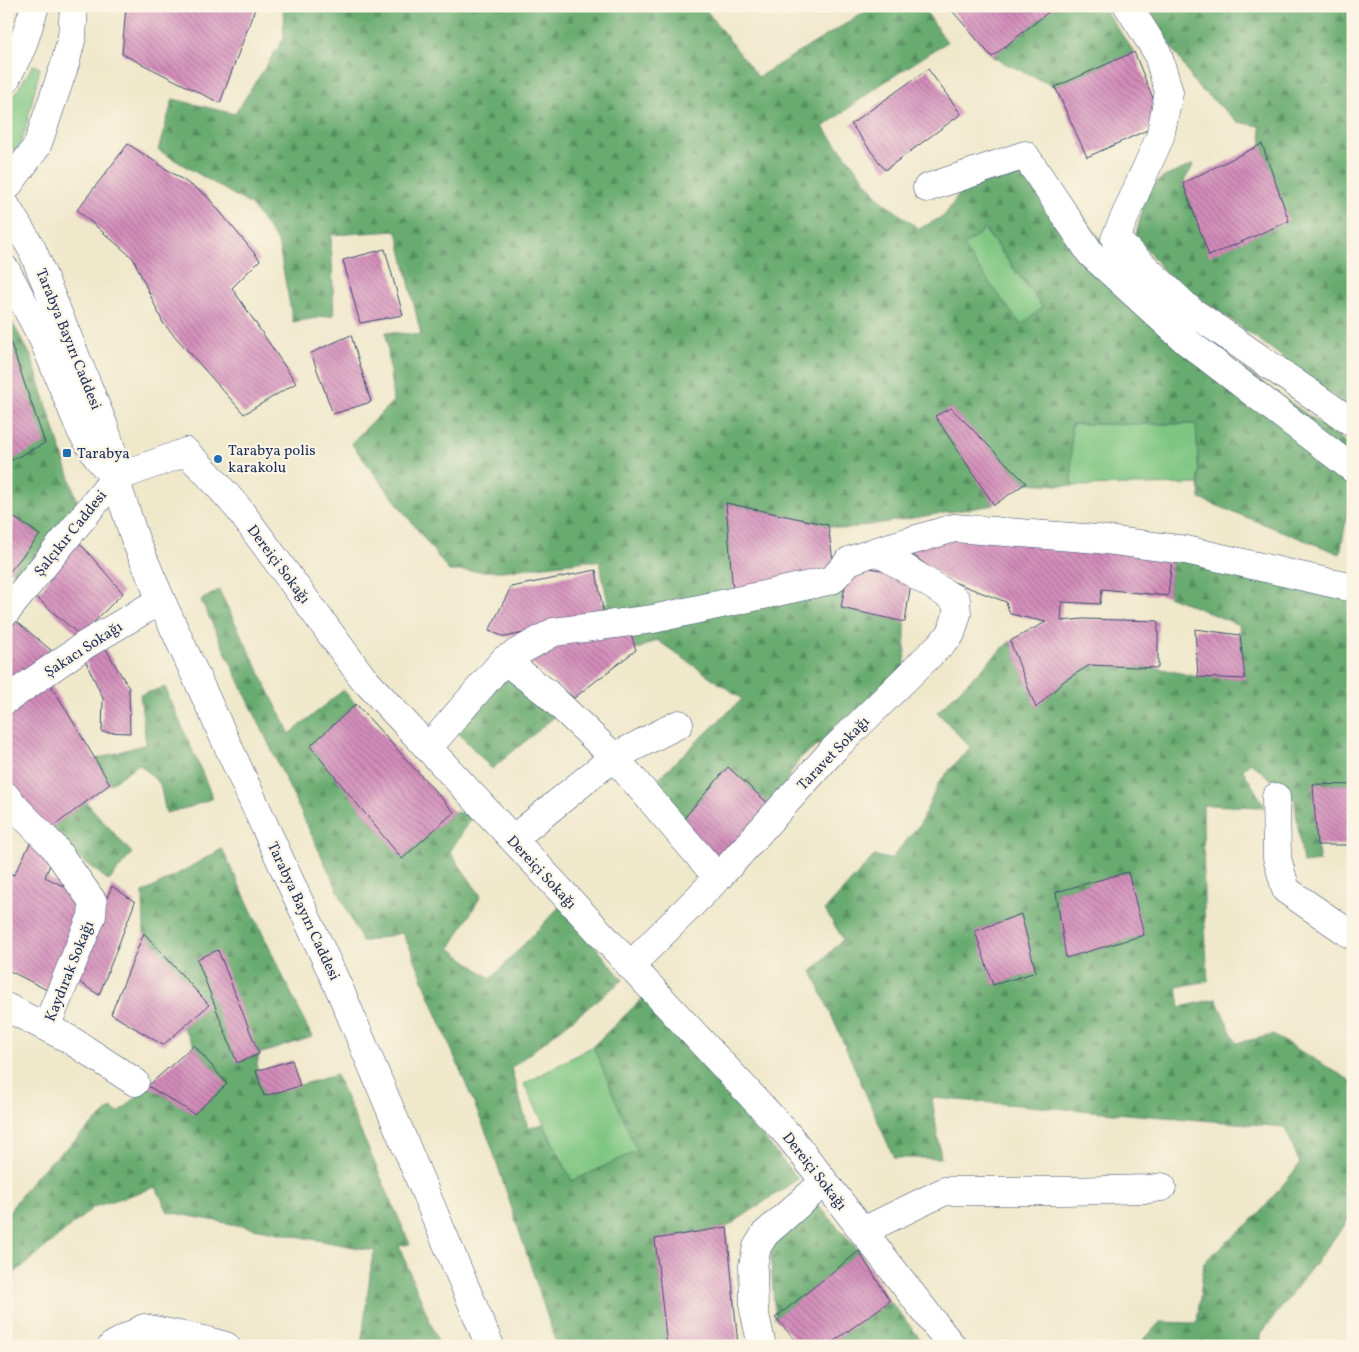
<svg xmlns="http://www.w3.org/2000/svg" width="1359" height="1352" font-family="Vollkorn,serif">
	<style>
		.grass { fill: #7fc682; stroke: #4d7a70 }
		.forest { fill: url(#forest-firs); stroke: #416d67; fill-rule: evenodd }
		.building { fill: url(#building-back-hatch) }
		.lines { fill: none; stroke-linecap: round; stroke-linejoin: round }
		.street-casing { stroke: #3b4b6e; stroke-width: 29 }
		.secondary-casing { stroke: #3b4b6e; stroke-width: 29 }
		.primary-casing { stroke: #3b4b6e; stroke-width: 29 }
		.street { stroke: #fff; stroke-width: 28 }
		.secondary { stroke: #fff; stroke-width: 28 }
		.primary { stroke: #fff; stroke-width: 28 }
		.poi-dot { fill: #1f6fb2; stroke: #fcf5e5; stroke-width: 2 }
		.labels { text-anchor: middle; stroke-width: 4.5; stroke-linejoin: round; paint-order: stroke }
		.street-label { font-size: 15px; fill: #1b2f5e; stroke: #fcf5e5 }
		.poi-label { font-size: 15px; fill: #1b2f5e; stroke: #fcf5e5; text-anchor: start }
	</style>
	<defs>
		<pattern id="forest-firs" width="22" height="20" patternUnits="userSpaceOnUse" patternTransform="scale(1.25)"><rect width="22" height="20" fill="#67ab70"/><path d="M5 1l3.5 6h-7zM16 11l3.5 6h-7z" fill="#548c5f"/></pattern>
		<pattern id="building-back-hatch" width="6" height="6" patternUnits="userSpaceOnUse" patternTransform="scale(1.25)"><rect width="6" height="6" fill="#d38cba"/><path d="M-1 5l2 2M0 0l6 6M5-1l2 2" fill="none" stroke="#aa739a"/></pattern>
	</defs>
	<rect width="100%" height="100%" fill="#fcf5e5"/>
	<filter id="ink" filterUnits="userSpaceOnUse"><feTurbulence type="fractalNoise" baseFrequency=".02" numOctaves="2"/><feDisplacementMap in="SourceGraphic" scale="10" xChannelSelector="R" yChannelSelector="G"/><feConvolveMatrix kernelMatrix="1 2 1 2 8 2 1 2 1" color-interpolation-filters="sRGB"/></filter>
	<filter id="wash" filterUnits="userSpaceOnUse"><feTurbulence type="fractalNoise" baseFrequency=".0096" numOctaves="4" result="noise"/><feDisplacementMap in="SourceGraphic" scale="20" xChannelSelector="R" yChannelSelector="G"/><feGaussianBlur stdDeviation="1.12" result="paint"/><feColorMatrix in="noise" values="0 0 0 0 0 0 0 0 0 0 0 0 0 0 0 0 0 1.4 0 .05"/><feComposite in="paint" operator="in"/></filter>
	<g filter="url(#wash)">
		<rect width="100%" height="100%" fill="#efe8cb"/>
		<g class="grass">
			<polygon points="33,65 40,68 25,131 16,155 6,136 6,105 14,96"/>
			<polygon points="984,229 1043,308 1021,326 963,247"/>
			<polygon points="1071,424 1197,424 1199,484 1072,486"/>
			<polygon points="593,1046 638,1151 572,1181 524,1084"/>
		</g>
		<g class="forest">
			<path d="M 283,6 L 703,6 L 758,77 L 875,6 L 922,6 L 947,42 L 880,85 L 823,127 L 881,200 L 919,229 L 944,216 L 963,189 L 1039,155 L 1120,266 L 1237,365 L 1353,447 L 1353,494 L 1350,498 L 1340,554 L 1200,499 L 1196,424 L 1071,424 L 1072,486 L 1026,483 L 951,408 L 936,416 L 994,505 L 844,529 L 726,503 L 733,594 L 846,581 L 841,608 L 905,622 L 905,668 L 840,730 L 800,758 L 771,806 L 728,768 L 679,824 L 649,787 L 742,699 L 657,640 L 636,650 L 627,622 L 604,616 L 602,604 L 608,603 L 599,561 L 588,561 L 502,571 L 449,571 L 351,443 L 393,401 L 386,332 L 421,335 L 397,231 L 331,235 L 334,315 L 293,322 L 278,242 L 251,205 L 158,150 L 173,99 L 235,114 L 284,38 ZM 985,229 L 1043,307 L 1021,325 L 963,247 Z"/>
			<polygon points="1056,6 1102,6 1134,52 1055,87 992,57"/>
			<polygon points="1146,6 1353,6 1353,356 1351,357 1353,359 1353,396 1345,405 1269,347 1165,273 1136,235 1148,188 1162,178 1194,164 1183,183 1209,255 1289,221 1262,144 1260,126 1238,122 1196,85"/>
			<polygon points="6,312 31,356 80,510 22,582 11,570 40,535 6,512 9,339 6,338"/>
			<path d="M 1173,550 L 1353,597 L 1353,785 L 1313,784 L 1317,845 L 1320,861 L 1303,863 L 1294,798 L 1250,762 L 1243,770 L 1265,807 L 1203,805 L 1204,908 L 1208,981 L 1177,987 L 1180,1007 L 1216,999 L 1236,1043 L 1273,1035 L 1353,1082 L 1353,1214 L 1260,1335 L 1262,1346 L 1138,1346 L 1160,1322 L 1197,1323 L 1204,1262 L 1258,1215 L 1300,1164 L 1285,1127 L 932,1098 L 941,1158 L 894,1158 L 812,971 L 843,939 L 825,910 L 874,856 L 891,859 L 920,824 L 939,782 L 970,747 L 937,712 L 1010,641 L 1036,708 L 1064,681 L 1090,665 L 1158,668 L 1198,677 L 1244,679 L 1239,625 L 1168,596 ZM 1128,872 L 1144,935 L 1066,958 L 1056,892 ZM 1021,914 L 1036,972 L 993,985 L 975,931 Z"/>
			<polygon points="219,590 290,734 343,690 356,704 310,746 402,859 454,812 474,814 450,852 481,896 450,948 491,979 561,905 623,980 511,1068 528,1128 543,1124 572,1181 637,1151 593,1046 645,996 798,1179 727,1227 655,1239 667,1346 557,1346 490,1142 433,1005 412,952 402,933 362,942 201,600"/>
			<polygon points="515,666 559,713 492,769 451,725"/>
			<polygon points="165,687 213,798 190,807 166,813 160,784 139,764 110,784 96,759 146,744 140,695"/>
			<polygon points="86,802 132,853 109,881 46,832"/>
			<polygon points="222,849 312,1037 259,1054 256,1071 264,1095 336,1075 410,1244 399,1246 440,1346 361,1346 372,1259 375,1251 168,1212 156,1187 94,1207 6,1280 6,1216 36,1175 111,1108 119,1113 148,1086 194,1114 226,1084 194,1045 183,1028 208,1005 144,933 143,893"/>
			<polygon points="805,1190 859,1251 775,1318 770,1249"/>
			<polygon points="890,1301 926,1346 827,1346"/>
		</g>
		<g id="blocks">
			<g class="building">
				<polygon points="126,6 256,6 220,103 122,54"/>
				<polygon points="948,6 1056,6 992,57"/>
				<polygon points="1134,52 1163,123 1087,157 1055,87"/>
				<polygon points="928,69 961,114 885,170 851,124"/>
				<polygon points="128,144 206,195 260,260 232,288 296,383 244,414 163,323 133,258 77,210"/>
				<polygon points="1262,144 1289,221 1209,256 1183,183"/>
				<polygon points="385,249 403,315 360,323 343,260"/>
				<polygon points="351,335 371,402 333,414 311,353"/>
				<polygon points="6,338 9,338 45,443 6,463"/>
				<polygon points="951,408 1026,483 994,505 935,416"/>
				<polygon points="726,503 828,525 835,576 733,594"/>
				<polygon points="6,512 40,535 6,576"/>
				<polygon points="954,532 1173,550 1168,596 1102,589 1100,604 1062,602 1061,621 1083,619 1158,621 1158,668 1090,665 1064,681 1036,708 1010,641 1046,622 1010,614 1006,602 946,579 900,546"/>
				<polygon points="77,540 123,593 80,636 36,597"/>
				<polygon points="849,564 912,576 905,622 841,608"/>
				<polygon points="596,570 604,616 505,637 489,631 511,587"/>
				<polygon points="16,621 52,651 6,688 6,633"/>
				<polygon points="627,622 636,650 574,698 513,649"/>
				<polygon points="1195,629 1240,635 1245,679 1198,677"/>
				<polygon points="101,641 129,688 130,733 102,732 103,698 82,654"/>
				<polygon points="47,678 110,784 46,832 6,783 6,708"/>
				<polygon points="356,704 454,812 402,859 310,746"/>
				<polygon points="728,767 771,806 718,862 679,824"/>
				<polygon points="1313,784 1353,785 1353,845 1317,845"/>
				<polygon points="33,838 55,852 45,877 89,899 47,990 6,969 6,871 14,875"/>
				<polygon points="1128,872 1144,935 1066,958 1056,892"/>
				<polygon points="112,886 135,902 99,995 73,978"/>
				<polygon points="1021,914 1036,972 993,985 975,931"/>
				<polygon points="144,933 209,1005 163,1045 111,1014"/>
				<polygon points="218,950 259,1054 237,1063 197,959"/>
				<polygon points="194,1045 227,1084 194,1114 148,1086"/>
				<polygon points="292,1060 300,1086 264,1096 256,1071"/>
				<polygon points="727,1227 738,1346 667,1346 655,1239"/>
				<polygon points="859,1251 890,1301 827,1346 801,1346 775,1318"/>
			</g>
		</g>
	</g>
	<g filter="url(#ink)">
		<use href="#blocks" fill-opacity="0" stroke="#3b4b6e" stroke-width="1"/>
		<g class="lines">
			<g class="street-casing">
				<g id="street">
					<polyline points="1128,6 1157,52 1169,92 1160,137 1115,239 1190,310 1353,423"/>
					<polyline points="927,188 1025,155 1091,254 1186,341 1353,469"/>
					<polyline points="115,478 186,452 208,474 238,508 363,678 789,1136 952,1346"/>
					<polyline points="504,660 547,693 614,757 718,878"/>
					<polyline points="6,700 85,645 161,600"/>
					<polyline points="428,748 504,660 554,632 653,619 832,580 849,561 877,551 954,528 1098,539 1186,550 1353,588"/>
					<polyline points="6,796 15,807 54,847 93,902 92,916 46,1027"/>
					<polyline points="1276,797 1277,858 1286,890 1353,936"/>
					<polyline points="513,839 614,757 679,724"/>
					<polyline points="630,966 718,878 834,749 951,634 957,614 956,600 877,551"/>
					<polyline points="6,1007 69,1039 135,1082"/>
					<polyline points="863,1231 945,1191 1064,1191 1149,1189 1162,1187"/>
					<polyline points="112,1346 144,1328 204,1340 226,1346"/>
					<polyline points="762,1346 754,1310 753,1266 757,1247 765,1234 824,1182"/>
				</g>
			</g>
			<g class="secondary-casing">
				<polyline id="secondary" points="6,612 115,478"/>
			</g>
			<g class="primary-casing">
				<g id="primary">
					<polyline points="6,79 22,47 35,6"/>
					<polyline points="7,187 37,146 65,64 72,37 74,6"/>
					<polyline points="6,206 32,249 104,426 113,455 115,478 135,539 161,600 343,997 490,1346"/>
					<polyline points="6,270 43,339 81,431 97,457 113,476"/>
				</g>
			</g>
			<use href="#street" class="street"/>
			<use href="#secondary" class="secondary"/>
			<use href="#primary" class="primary"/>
		</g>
	</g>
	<g class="poi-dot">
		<rect x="62" y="448" width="10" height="10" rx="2.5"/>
		<circle cx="218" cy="459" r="5"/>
	</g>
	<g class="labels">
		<g class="street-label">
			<text transform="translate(69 339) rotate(68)" y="5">Tarabya Bayırı Caddesi</text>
			<text transform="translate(70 533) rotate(-51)" y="5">Şalçıkır Caddesi</text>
			<text transform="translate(279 564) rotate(53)" y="5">Dereiçi Sokağı</text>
			<text transform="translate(83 649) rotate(-33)" y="5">Şakacı Sokağı</text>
			<text transform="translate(833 753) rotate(-46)" y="5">Taravet Sokağı</text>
			<text transform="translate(542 872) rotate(47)" y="5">Dereiçi Sokağı</text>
			<text transform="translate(304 911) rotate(65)" y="5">Tarabya Bayırı Caddesi</text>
			<text transform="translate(69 971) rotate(-68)" y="5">Kaydırak Sokağı</text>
			<text transform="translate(815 1171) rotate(52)" y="5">Dereiçi Sokağı</text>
		</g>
		<g class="poi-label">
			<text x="228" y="455">Tarabya polis<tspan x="228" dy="17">karakolu</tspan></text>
			<text x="77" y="458">Tarabya</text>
		</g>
	</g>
	<rect width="1359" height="1352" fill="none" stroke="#fcf5e5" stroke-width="25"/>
</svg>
